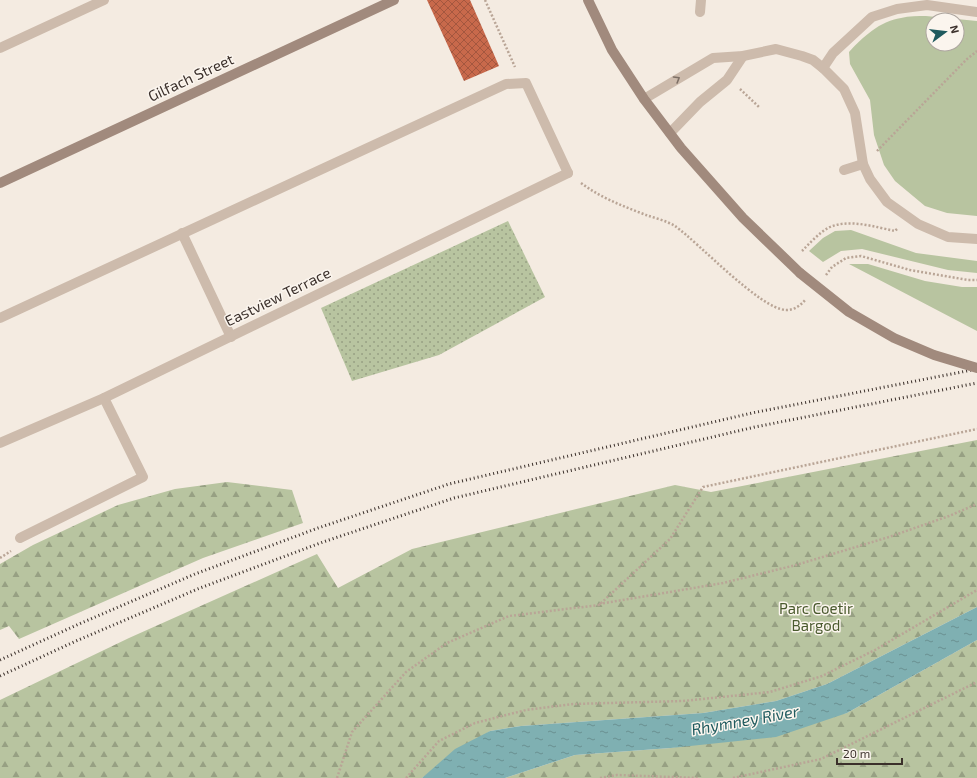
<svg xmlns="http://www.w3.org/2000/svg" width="977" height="778" font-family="'Exo 2',sans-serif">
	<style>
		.green { fill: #b8c4a0; fill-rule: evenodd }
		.forest { fill: url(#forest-firs) }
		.garden { fill: url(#garden-dots) }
		.water { fill: url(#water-ripples) }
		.building { fill: url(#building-cross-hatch) }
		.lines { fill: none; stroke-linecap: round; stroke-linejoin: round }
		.path { stroke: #b9a596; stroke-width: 2.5; stroke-dasharray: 2 2; stroke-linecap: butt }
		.lane { stroke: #cdbbac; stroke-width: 10 }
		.street { stroke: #cdbbac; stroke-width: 10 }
		.secondary { stroke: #a18a7d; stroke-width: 10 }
		.rail { stroke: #3b302b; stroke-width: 3; stroke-dasharray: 1 3; stroke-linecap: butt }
		.secondary-bridge { stroke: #a18a7d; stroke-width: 10 }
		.oneway { stroke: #7d6f65 }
		.labels { text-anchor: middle; stroke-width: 3; stroke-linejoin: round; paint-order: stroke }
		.street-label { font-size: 15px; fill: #3b302b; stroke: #fbf5ee }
		.park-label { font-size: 15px; fill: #4a5a2e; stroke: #fbf5ee }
		.water-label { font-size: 16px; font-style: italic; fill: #1f5a5e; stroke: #fbf5ee }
	</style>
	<defs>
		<pattern id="forest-firs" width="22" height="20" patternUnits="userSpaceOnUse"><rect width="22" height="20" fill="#b8c4a0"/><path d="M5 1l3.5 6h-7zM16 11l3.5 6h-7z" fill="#97a083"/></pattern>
		<pattern id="garden-dots" width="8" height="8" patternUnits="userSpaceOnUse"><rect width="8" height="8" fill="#b8c4a0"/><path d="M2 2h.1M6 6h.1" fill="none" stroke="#97a083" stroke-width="1.8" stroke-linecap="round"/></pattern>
		<pattern id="water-ripples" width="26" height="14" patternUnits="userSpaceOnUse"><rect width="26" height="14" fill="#7fb0b2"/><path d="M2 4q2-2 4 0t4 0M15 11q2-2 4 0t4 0" fill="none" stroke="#699091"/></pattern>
		<pattern id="building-cross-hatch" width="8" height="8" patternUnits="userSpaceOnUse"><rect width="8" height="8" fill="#c8694b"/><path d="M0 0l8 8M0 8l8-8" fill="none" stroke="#a4573f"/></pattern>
	</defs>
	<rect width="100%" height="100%" fill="#f4ebe1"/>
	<g class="green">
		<path d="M 926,16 L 977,21 L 977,216 L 947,213 L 925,206 L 895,181 L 884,165 L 874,135 L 870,100 L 850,64 L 849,52 C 863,37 880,21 901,18 C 909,16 918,16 926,16 ZM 933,20 L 957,20 L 957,44 L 933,44 Z"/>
		<polygon points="851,230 916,253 977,261 977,273 948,270 862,249 841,251 823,262 809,251 823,238 835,231"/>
		<polygon points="849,264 868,264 925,281 962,287 977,287 977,331"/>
	</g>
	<g class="forest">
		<polygon points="977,440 977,607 827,684 776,701 703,713 521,726 490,731 422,778 0,778 0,700 129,638 317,554 338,588 412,549 675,485 711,492"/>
		<polygon points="227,482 292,490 303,523 203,558 19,639 9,626 0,630 0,564 33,545 118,505 175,489"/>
		<polygon points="977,640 977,778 505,778 575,755 671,748 847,713"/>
	</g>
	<polygon class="garden" points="508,221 545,297 439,355 352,381 321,308"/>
	<polygon class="water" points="977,607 977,640 847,713 776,737 671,748 575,755 505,778 422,778 455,749 490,731 521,726 703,713 776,701 827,684"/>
	<polygon class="building" points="427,0 470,0 499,66 464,81"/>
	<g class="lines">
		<g class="path">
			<polyline points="485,0 515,67"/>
			<polyline points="740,89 760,108"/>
			<polyline points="877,151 967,59 977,51"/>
			<path d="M 581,183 C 601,198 623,206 646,215 C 655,218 667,221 675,226 C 699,243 760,309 786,310 C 795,310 801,305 806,299"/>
			<path d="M 802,251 C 810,243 819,233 828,228 C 848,218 875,227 895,231 L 897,229"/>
			<polyline points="826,275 832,267 846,258 861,256 910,270 968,280 977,280"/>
			<polyline points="0,558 11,551"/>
			<polyline points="599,604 723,583 796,565 889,537 949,516 977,504"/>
			<polyline points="337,778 352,732 406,672 447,643 509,616 599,605 670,539 703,487 977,429"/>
			<polyline points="406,778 439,741 475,723 526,710 573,704 683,701 770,692 822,676 875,650 977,590"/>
			<polyline points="600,778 617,775 699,778"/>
			<polyline points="733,778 821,759 977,682"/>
		</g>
		<g class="lane">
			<polyline points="700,12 701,0"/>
			<polyline points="0,48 104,0"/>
			<polyline points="823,68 833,53 872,17 897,9 927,5 977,12"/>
			<polyline points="844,170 863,164"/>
			<polyline points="182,233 231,337"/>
			<polyline points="0,318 506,84 526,83 568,173"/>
			<polyline points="20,538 143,477 104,398"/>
		</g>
		<g class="street">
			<polyline points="644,99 713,58 743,56 776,49 802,56 813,60 823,68 844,89 855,113 863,164 870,179 887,202 918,224 948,237 977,239"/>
			<polyline points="670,133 700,102 727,80 743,56"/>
			<polyline points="0,443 104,398 568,173"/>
		</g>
		<g class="secondary">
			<polyline points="588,0 612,50 644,99 681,148 743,218 800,273"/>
			<polyline points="0,183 394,0"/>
		</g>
		<g class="rail">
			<polyline points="0,660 79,624 195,574 318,528 449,484 752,413 977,369"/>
			<polyline points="0,676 76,641 200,588 323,542 454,498 755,427 977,383"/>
		</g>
		<polyline class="secondary-bridge" points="800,273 849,312 894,338 934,355 977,368"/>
	</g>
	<defs><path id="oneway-chevron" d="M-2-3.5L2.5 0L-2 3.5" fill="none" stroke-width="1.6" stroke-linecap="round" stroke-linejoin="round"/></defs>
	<use class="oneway" href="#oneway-chevron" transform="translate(677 79) rotate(-31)"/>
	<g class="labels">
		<g class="street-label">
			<text transform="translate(191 78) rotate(-25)" y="5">Gilfach Street</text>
			<text transform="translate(278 297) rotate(-26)" y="5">Eastview Terrace</text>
		</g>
		<g class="park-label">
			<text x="816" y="614">Parc Coetir<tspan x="816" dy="17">Bargod</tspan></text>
		</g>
		<g class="water-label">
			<text transform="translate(745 720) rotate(-10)" y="6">Rhymney River</text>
		</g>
	</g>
	<g transform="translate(945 32) rotate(75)"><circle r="19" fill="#fbf5ee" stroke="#aea6a0"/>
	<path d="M0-3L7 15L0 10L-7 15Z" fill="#1f5a5e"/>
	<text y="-6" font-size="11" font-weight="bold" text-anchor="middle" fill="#3b302b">N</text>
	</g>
	<path d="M837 758v6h65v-6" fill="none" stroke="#3b302b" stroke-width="2"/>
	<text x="843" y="758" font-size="12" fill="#3b302b" stroke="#fbf5ee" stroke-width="3" paint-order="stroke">20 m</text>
</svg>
